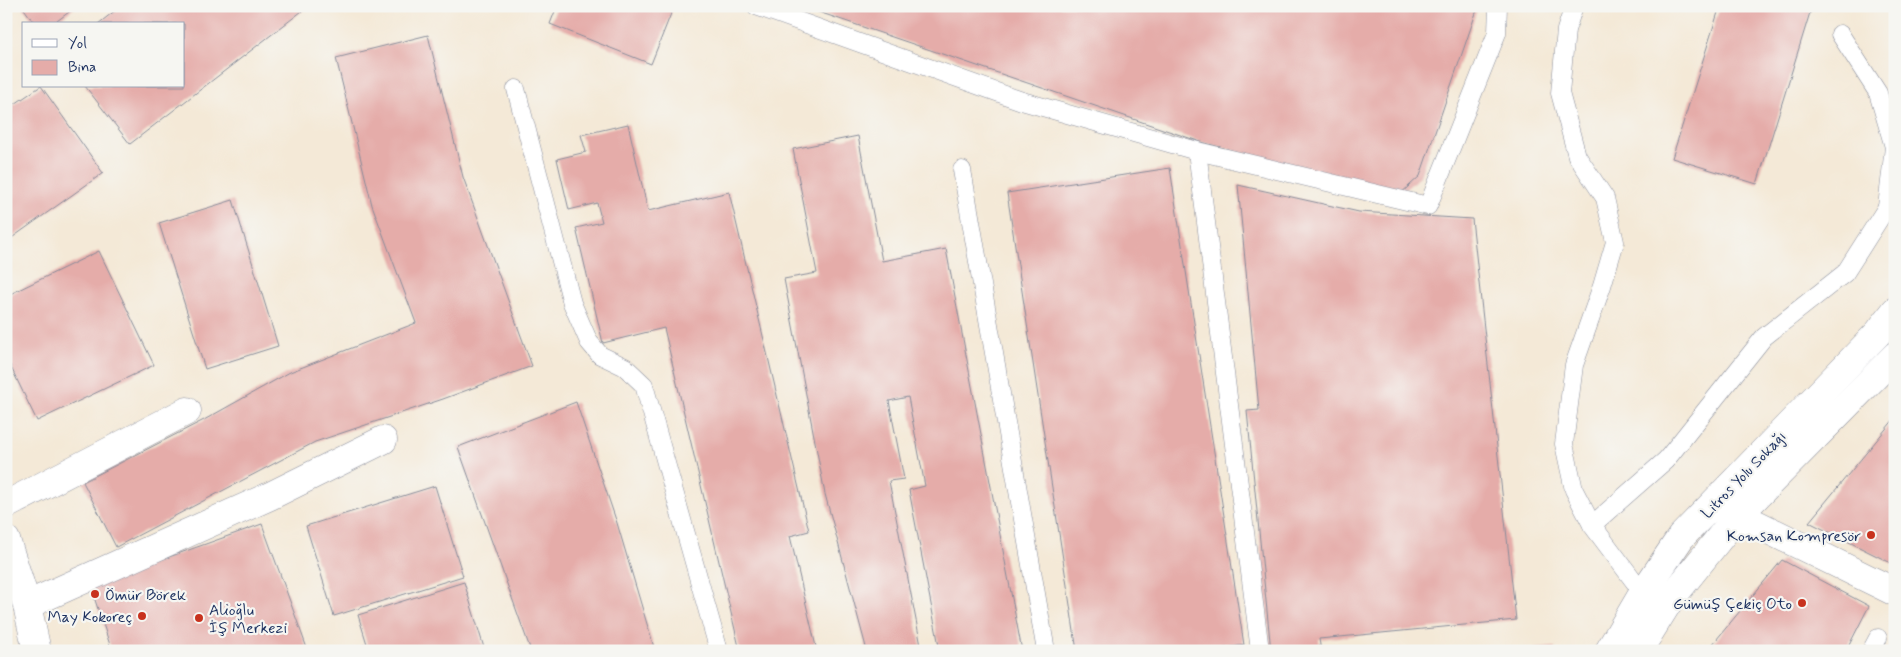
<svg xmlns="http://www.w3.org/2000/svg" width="1901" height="657" font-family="Mynerve,sans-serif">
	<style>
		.building { fill: #e5aca9 }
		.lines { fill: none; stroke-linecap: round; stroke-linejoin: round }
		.service-casing { stroke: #888c9a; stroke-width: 19 }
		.minor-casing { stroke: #888c9a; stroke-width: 29 }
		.secondary-casing { stroke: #888c9a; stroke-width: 29 }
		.service { stroke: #fff; stroke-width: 18 }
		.minor { stroke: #fff; stroke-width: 28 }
		.secondary { stroke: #fff; stroke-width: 28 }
		.poi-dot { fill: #c8321e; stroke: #f6f6f2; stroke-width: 2 }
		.labels { text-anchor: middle; stroke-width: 4.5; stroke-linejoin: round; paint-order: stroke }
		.street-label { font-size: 16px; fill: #1b2f5e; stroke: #f6f6f2 }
		.poi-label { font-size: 16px; fill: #1b2f5e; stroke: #f6f6f2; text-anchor: end }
	</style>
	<rect width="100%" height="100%" fill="#f6f6f2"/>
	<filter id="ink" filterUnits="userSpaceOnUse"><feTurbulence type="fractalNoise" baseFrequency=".02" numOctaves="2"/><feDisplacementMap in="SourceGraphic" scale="10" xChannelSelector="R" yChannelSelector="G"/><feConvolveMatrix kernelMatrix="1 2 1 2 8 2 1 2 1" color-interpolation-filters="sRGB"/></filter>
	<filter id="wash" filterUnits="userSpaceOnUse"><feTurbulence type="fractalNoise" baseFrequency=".0096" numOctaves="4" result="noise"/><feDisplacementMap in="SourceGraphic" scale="20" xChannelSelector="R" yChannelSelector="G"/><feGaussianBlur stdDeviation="1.12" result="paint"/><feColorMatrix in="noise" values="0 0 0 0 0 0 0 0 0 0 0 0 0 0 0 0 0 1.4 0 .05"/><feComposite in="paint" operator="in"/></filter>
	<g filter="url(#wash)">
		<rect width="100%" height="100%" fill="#f4e9d7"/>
		<g id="blocks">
			<g class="building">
				<polygon points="22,6 77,6 53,24 35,24"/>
				<polygon points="121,6 304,6 306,8 130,144 85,86 184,86 184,24 98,24"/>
				<polygon points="557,6 674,6 651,64 550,24"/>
				<polygon points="1475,6 1478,7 1420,176 1398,196 1198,141 804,7"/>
				<polygon points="1720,6 1812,6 1757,184 1672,158"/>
				<polygon points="428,35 463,177 532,366 443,399 315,442 116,547 83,482 204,420 290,372 416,323 372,205 336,58"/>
				<polygon points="41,86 103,173 6,242 6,110"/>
				<polygon points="628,124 648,211 729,192 809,531 790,536 817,651 740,651 664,328 603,343 576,228 602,222 597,203 569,210 557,159 586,152 581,135"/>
				<polygon points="858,136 882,261 946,249 1022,651 940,651 909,490 925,486 908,397 889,401 904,479 889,481 922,651 867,651 825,494 784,279 817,273 793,149"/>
				<polygon points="1170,168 1244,645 1208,651 1077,651 1007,193"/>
				<polygon points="1238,185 1359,212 1472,219 1516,620 1319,639 1321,651 1271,651 1247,411 1259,410"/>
				<polygon points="233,200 278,346 205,369 159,223"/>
				<polygon points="99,251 154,365 37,421 6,357 6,296"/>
				<polygon points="576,402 617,523 655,651 531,651 458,447"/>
				<polygon points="1895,418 1895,565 1809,522"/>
				<polygon points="435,486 463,576 334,616 306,526"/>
				<polygon points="262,524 308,651 112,651 90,585"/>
				<polygon points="1782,560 1869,606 1846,651 1707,651"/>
				<polygon points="464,582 485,651 347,651 367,644 358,615"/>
				<polygon points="1555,647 1555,651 1534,651 1534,649"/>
			</g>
		</g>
	</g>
	<g filter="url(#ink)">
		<use href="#blocks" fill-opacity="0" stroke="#888c9a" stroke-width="1"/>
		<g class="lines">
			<g class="service-casing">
				<g id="service">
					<polyline points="756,6 1022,101 1197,151 1428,206 1497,33 1498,6"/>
					<polyline points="1574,6 1566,30 1560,93 1577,156 1605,198 1615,242 1602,286 1574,365 1564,444 1574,490 1592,525 1643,593"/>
					<polyline points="516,89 572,303 589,342 600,355 625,367 644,385 719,651"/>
					<polyline points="1197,151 1260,651"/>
					<polyline points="962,170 1046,651"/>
					<polyline points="1592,525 1666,460 1764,337 1845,273 1887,207 1894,147 1878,93 1840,34"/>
					<polyline points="1871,651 1878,638"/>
				</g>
			</g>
			<g class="minor-casing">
				<g id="minor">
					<polyline points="6,505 187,411"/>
					<polyline points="1738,515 1895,592"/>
					<polyline points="27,605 270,496 383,440"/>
				</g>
			</g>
			<g class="secondary-casing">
				<g id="secondary">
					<polyline points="6,540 27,605 37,651"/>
					<polyline points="1609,651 1643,593 1681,537 1878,333 1895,311"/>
					<polyline points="1638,651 1669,601 1738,515 1895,356"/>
				</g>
			</g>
			<use href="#service" class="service"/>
			<use href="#minor" class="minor"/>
			<use href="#secondary" class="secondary"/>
		</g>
	</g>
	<g class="poi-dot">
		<circle cx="1871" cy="535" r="5"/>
		<circle cx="95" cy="594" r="5"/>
		<circle cx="1802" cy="603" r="5"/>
		<circle cx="142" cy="616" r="5"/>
		<circle cx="199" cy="618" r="5"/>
	</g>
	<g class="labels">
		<g class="street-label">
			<text transform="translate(1743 474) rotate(-46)" y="6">Litros Yolu Sokağı</text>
		</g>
		<g class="poi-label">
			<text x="1861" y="541">Komsan Kompresör</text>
			<text x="105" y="600" text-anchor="start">Ömür Börek</text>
			<text x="1792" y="609">Gümüş Çekiç Oto</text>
			<text x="209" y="615" text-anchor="start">Alioğlu<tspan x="209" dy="18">İş Merkezi</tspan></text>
			<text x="132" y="622">May Kokoreç</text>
		</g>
	</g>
	<rect width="1901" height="657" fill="none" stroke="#f6f6f2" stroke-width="25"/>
	<rect x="22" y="22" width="162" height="65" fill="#f6f6f2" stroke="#9ea6b7"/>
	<rect x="32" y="39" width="25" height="8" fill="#ffffff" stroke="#9ea6b7"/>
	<text x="68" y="48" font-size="15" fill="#1b2f5e">Yol</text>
	<rect x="32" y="60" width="25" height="15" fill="#e5aca9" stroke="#9ea6b7"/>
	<text x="68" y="72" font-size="15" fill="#1b2f5e">Bina</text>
</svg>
